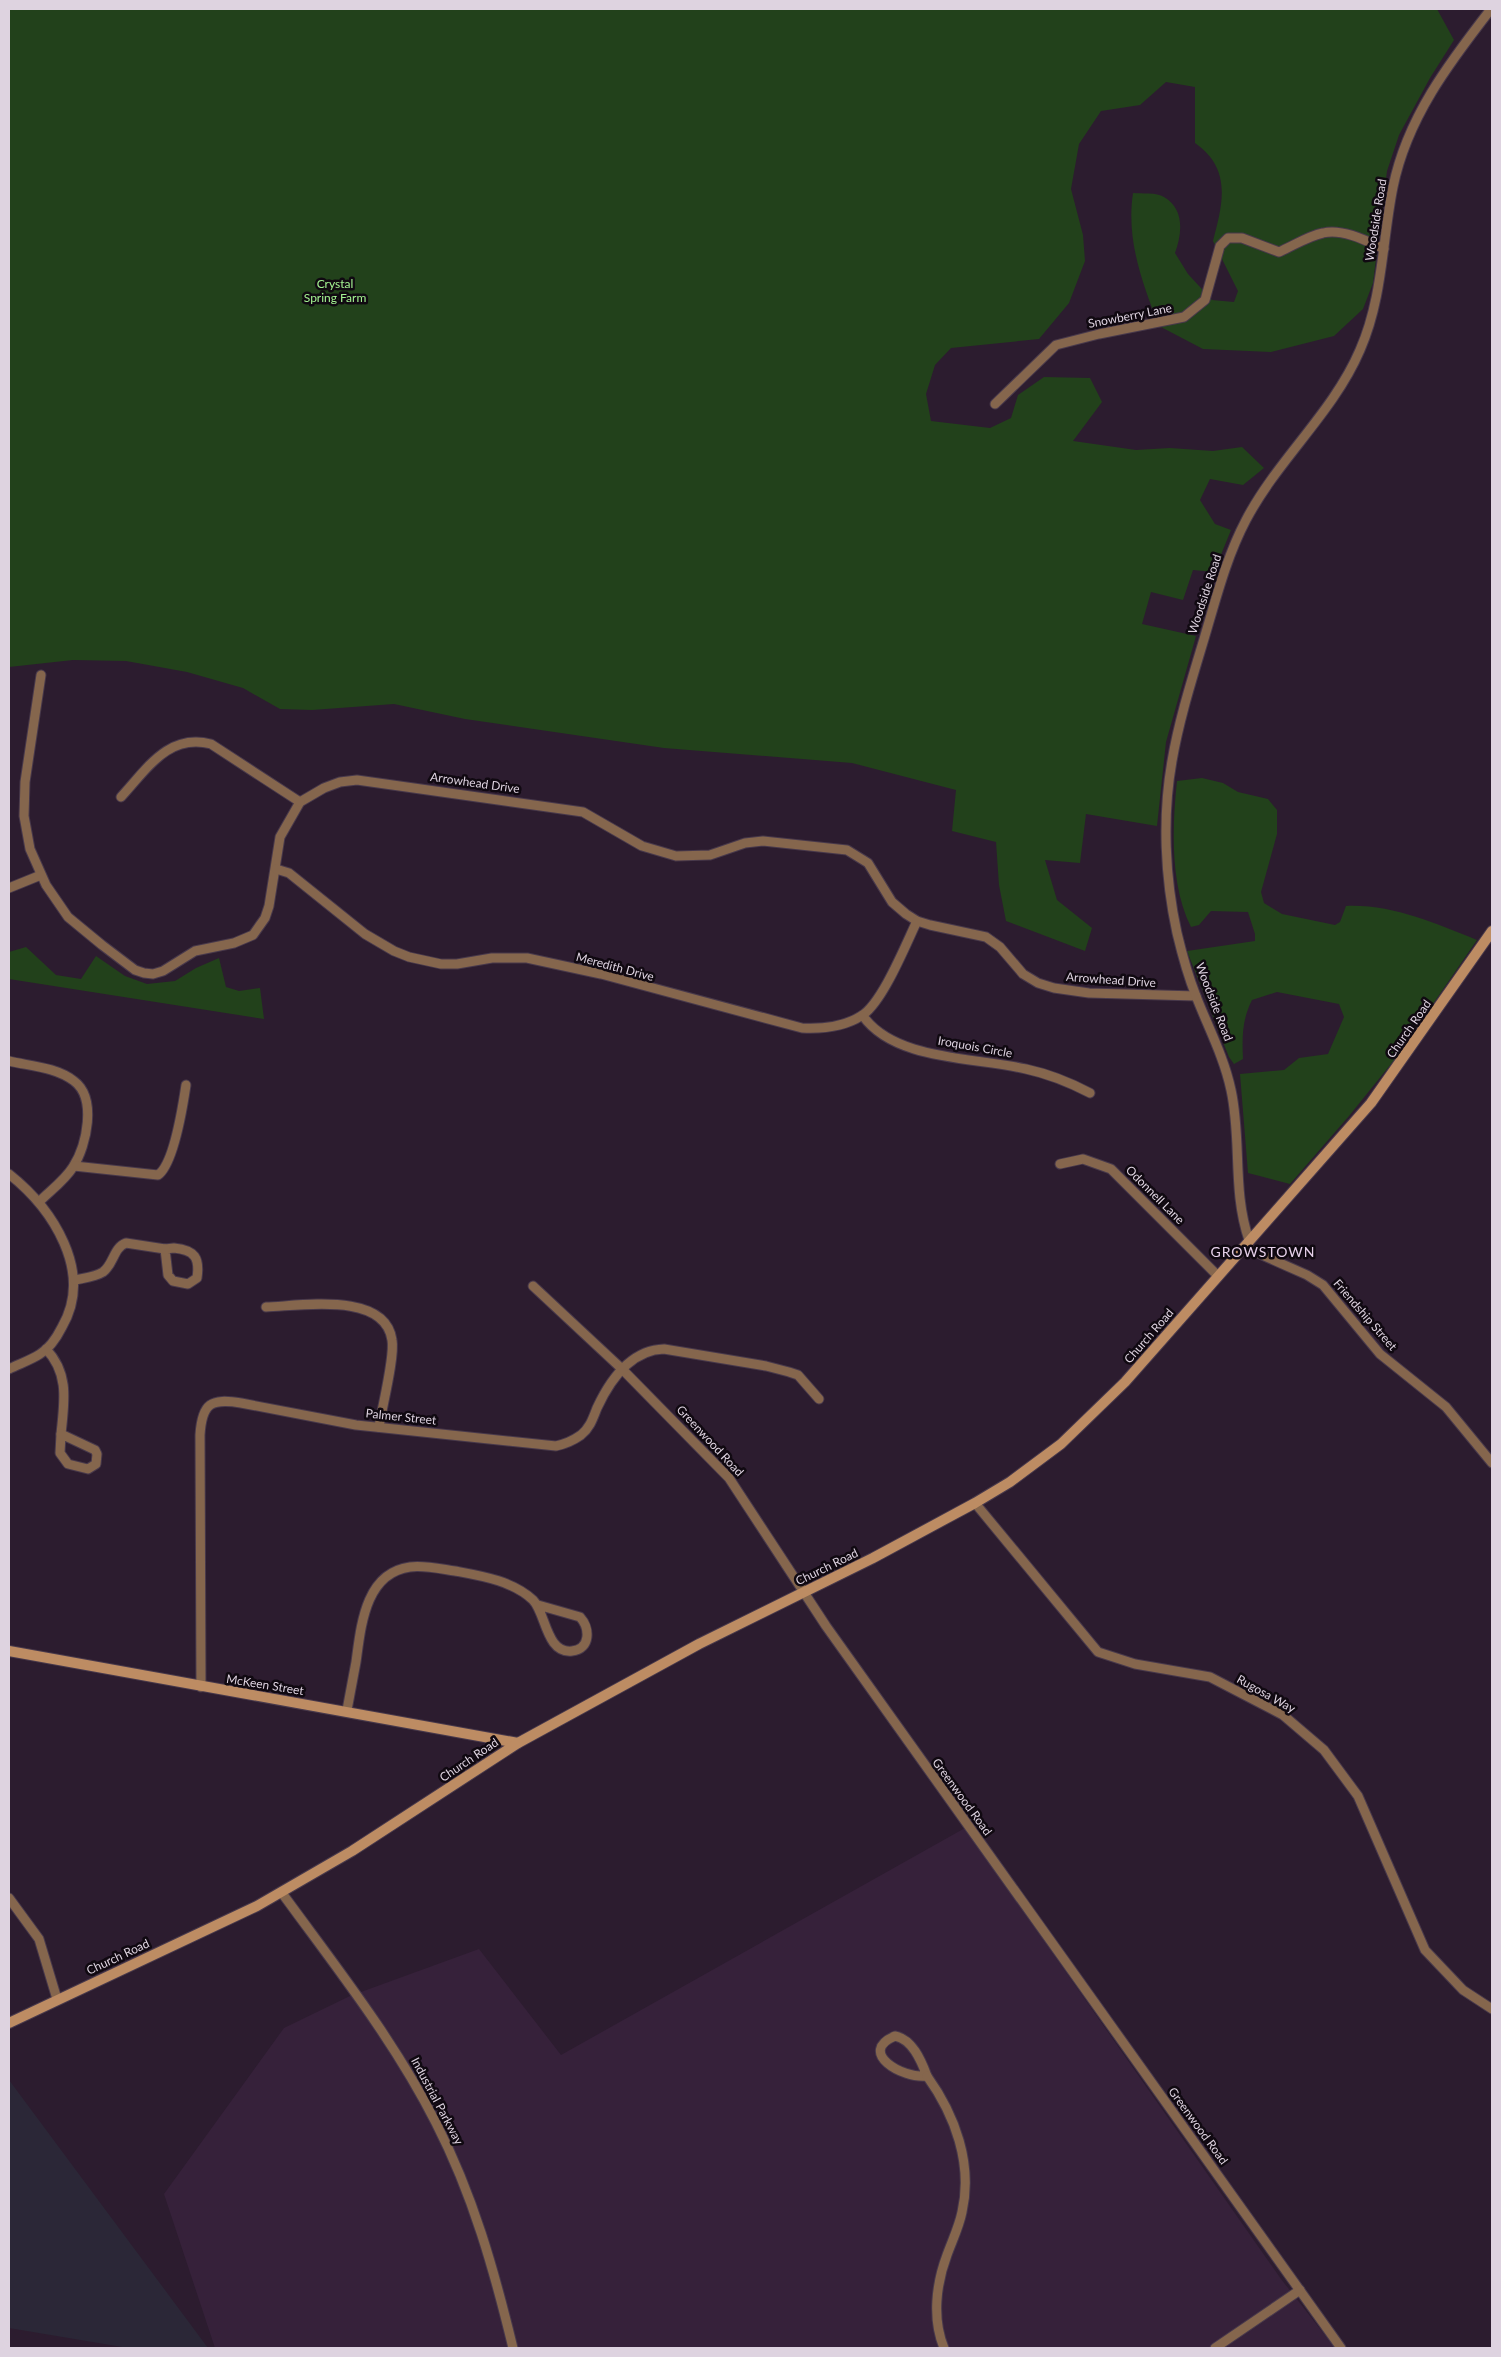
<svg xmlns="http://www.w3.org/2000/svg" width="1501" height="2357" font-family="Lato,sans-serif">
	<style>
		.built { fill: #36213a }
		.education { fill: #2b2737 }
		.green { fill: #22411b }
		.lines { fill: none; stroke-linecap: round; stroke-linejoin: round }
		.street-casing { stroke: #48394b; stroke-width: 11 }
		.secondary-casing { stroke: #48394b; stroke-width: 12 }
		.street { stroke: #85664d; stroke-width: 9 }
		.secondary { stroke: #bd8c63; stroke-width: 10 }
		.labels { text-anchor: middle; stroke-width: 5; stroke-linejoin: round; paint-order: stroke }
		.street-label { font-size: 12px; fill: #ded3e0; stroke: #100911 }
		.park-label { font-size: 12px; fill: #a3f291; stroke: #100911 }
		.neighbourhood-label { font-size: 14px; letter-spacing: 1px; fill: #e6d0ea; stroke: #100911 }
	</style>
	<rect width="100%" height="100%" fill="#2c1c2f"/>
	<polygon class="built" points="965,1828 1281,2279 1335,2348 215,2348 164,2194 284,2028 350,1996 479,1949 561,2055"/>
	<polygon class="education" points="9,2080 208,2348 128,2348 9,2328"/>
	<g class="green">
		<path d="M 9,9 L 1437,9 L 1454,40 L 1430,78 L 1399,135 L 1387,171 L 1373,283 L 1363,309 L 1334,336 L 1271,352 L 1203,349 L 1159,326 C 1142,282 1126,240 1133,193 C 1141,194 1157,192 1164,197 C 1185,209 1182,234 1175,253 L 1188,274 L 1212,300 L 1234,302 L 1238,291 L 1213,241 C 1223,203 1232,169 1195,143 L 1195,87 L 1166,82 L 1140,105 L 1101,111 L 1079,144 L 1071,189 L 1083,235 L 1085,261 L 1069,303 L 1039,339 L 951,348 L 935,365 L 926,394 L 931,421 L 990,428 L 1011,418 L 1018,395 L 1044,377 L 1090,378 L 1102,402 L 1073,441 L 1136,450 L 1170,448 L 1213,451 L 1242,447 L 1264,468 L 1243,485 L 1210,479 L 1200,500 L 1215,524 L 1231,530 L 1214,572 L 1193,570 L 1183,600 L 1151,592 L 1142,624 L 1196,636 L 1166,742 L 1157,826 L 1086,814 L 1080,863 L 1045,860 L 1057,900 L 1092,928 L 1085,951 L 1006,921 L 999,885 L 996,842 L 952,831 L 956,790 L 852,763 L 664,748 L 465,719 L 394,704 L 312,710 L 280,709 L 243,688 L 187,672 L 126,661 L 73,660 L 9,667 Z"/>
		<path d="M 1202,778 L 1223,783 L 1238,792 L 1268,799 L 1277,810 L 1277,834 L 1261,892 L 1264,903 L 1282,914 L 1335,925 L 1340,922 L 1346,906 C 1392,904 1434,923 1477,940 L 1395,1059 L 1349,1116 L 1290,1184 L 1248,1173 L 1240,1074 L 1284,1070 L 1299,1058 L 1328,1054 L 1344,1017 L 1339,1004 L 1277,992 L 1252,1000 C 1242,1020 1242,1037 1243,1059 L 1234,1064 L 1229,1057 L 1187,951 L 1255,941 L 1255,934 L 1248,912 L 1211,911 L 1199,925 L 1191,927 C 1170,885 1172,827 1177,781 Z"/>
		<polygon points="26,947 56,975 81,979 96,956 125,976 147,984 175,981 196,968 219,958 226,987 239,991 260,988 264,1019 9,979 9,952"/>
	</g>
	<g class="lines">
		<g class="street-casing">
			<g id="street">
				<path d="M 995,404 L 1056,345 L 1099,334 L 1184,317 L 1205,300 L 1220,246 L 1228,238 L 1242,238 L 1279,252 C 1293,246 1308,236 1323,233 C 1342,228 1367,241 1384,249"/>
				<polyline points="41,675 25,782 24,816 30,849 46,885 68,917 102,945 135,970 144,973 153,974 163,971 195,951 234,943 253,935 265,918 269,906 280,837 300,802 324,788 340,782 357,780 583,812 642,846 676,856 710,855 745,843 763,841 847,850 868,863 892,902 906,914 917,921 930,925 986,937 1000,947 1023,974 1038,983 1054,988 1089,993 1196,996"/>
				<path d="M 121,797 C 147,769 168,733 211,744 L 300,802"/>
				<path d="M 276,869 L 289,873 L 365,934 L 394,951 L 409,957 L 441,964 L 457,964 L 492,958 L 527,958 L 601,974 L 802,1028 C 822,1029 844,1027 861,1016 C 882,1004 906,944 917,921"/>
				<polyline points="9,888 41,875"/>
				<path d="M 863,1016 C 895,1061 975,1057 1026,1069 C 1049,1074 1069,1082 1090,1093"/>
				<path d="M 9,1061 C 30,1066 56,1067 74,1081 C 97,1098 87,1145 73,1167 C 65,1180 50,1191 39,1202"/>
				<polyline points="1060,1164 1083,1159 1111,1169 1218,1276"/>
				<path d="M 74,1166 L 158,1175 C 174,1164 183,1105 186,1085"/>
				<path d="M 9,1174 C 53,1209 94,1272 62,1327 C 57,1337 50,1348 40,1354 C 31,1360 19,1364 9,1369"/>
				<path d="M 1249,1240 C 1232,1191 1242,1140 1231,1090 C 1224,1057 1208,1027 1196,996 C 1188,976 1182,954 1177,933 C 1165,878 1162,817 1172,761 C 1179,720 1192,679 1204,639 C 1216,599 1226,558 1246,520 C 1278,459 1333,413 1360,350 C 1383,298 1382,241 1393,187 C 1407,118 1449,63 1491,9"/>
				<polyline points="1244,1247 1307,1275 1323,1285 1380,1354 1446,1407 1492,1463"/>
				<path d="M 174,1248 C 195,1250 200,1258 197,1278 L 188,1284 L 173,1281 L 168,1275 L 165,1249 Z"/>
				<path d="M 75,1280 C 84,1278 95,1277 103,1272 C 114,1264 113,1248 126,1243 L 165,1249"/>
				<polyline points="533,1286 622,1369 729,1478 826,1626 1341,2348"/>
				<path d="M 266,1307 C 300,1306 385,1291 392,1340 C 395,1357 382,1407 379,1427"/>
				<path d="M 46,1349 C 70,1374 64,1403 61,1434"/>
				<polygon points="61,1434 95,1450 97,1454 96,1464 88,1469 68,1464 60,1453"/>
				<polyline points="975,1503 1098,1652 1135,1664 1210,1677 1283,1715 1324,1750 1358,1796 1425,1950 1463,1990 1492,2009"/>
				<path d="M 201,1687 L 200,1435 C 202,1403 211,1398 241,1403 L 356,1425 L 556,1446 C 565,1444 574,1440 581,1435 C 590,1428 593,1418 597,1408 C 610,1380 630,1350 664,1349 L 766,1366 L 789,1372 L 798,1375 L 819,1399"/>
				<path d="M 347,1710 C 350,1694 353,1678 356,1662 C 361,1626 365,1573 410,1567 C 424,1565 441,1569 455,1571 C 482,1576 513,1581 533,1600 C 546,1613 546,1654 572,1651 C 591,1649 590,1628 580,1617 L 538,1605"/>
				<path d="M 282,1893 C 336,1967 394,2040 436,2123 C 473,2195 494,2270 513,2348"/>
				<polyline points="9,1898 39,1939 57,1999"/>
				<path d="M 895,2036 C 912,2039 921,2060 927,2076 C 902,2079 857,2052 895,2036 Z"/>
				<path d="M 927,2076 C 955,2115 973,2164 962,2212 C 959,2227 952,2241 947,2255 C 936,2284 932,2319 944,2348"/>
				<polyline points="1215,2348 1300,2290"/>
			</g>
		</g>
		<g class="secondary-casing">
			<g id="secondary">
				<path d="M 9,1651 C 178,1683 348,1711 518,1743"/>
				<polyline points="9,2023 257,1906 352,1851 518,1743 699,1644 873,1558 975,1503 1010,1482 1061,1444 1125,1382 1371,1103 1492,931"/>
			</g>
		</g>
		<use href="#street" class="street"/>
		<use href="#secondary" class="secondary"/>
	</g>
	<g class="labels">
		<g class="street-label">
			<text transform="translate(1376 220) rotate(-81)" y="4">Woodside Road</text>
			<text transform="translate(1130 316) rotate(-11)" y="4">Snowberry Lane</text>
			<text transform="translate(1205 594) rotate(-72)" y="4">Woodside Road</text>
			<text transform="translate(475 783) rotate(8)" y="4">Arrowhead Drive</text>
			<text transform="translate(615 967) rotate(15)" y="4">Meredith Drive</text>
			<text transform="translate(1111 980) rotate(4)" y="4">Arrowhead Drive</text>
			<text transform="translate(1214 1002) rotate(69)" y="4">Woodside Road</text>
			<text transform="translate(1409 1029) rotate(-55)" y="4">Church Road</text>
			<text transform="translate(975 1047) rotate(10)" y="4">Iroquois Circle</text>
			<text transform="translate(1155 1195) rotate(45)" y="4">Odonnell Lane</text>
			<text transform="translate(1365 1315) rotate(49)" y="4">Friendship Street</text>
			<text transform="translate(1149 1336) rotate(-49)" y="4">Church Road</text>
			<text transform="translate(401 1417) rotate(6)" y="4">Palmer Street</text>
			<text transform="translate(710 1441) rotate(47)" y="4">Greenwood Road</text>
			<text transform="translate(827 1567) rotate(-26)" y="4">Church Road</text>
			<text transform="translate(265 1685) rotate(9)" y="4">McKeen Street</text>
			<text transform="translate(1266 1694) rotate(29)" y="4">Rugosa Way</text>
			<text transform="translate(469 1760) rotate(-34)" y="4">Church Road</text>
			<text transform="translate(962 1797) rotate(54)" y="4">Greenwood Road</text>
			<text transform="translate(118 1957) rotate(-25)" y="4">Church Road</text>
			<text transform="translate(437 2101) rotate(62)" y="4">Industrial Parkway</text>
			<text transform="translate(1198 2126) rotate(54)" y="4">Greenwood Road</text>
		</g>
		<g class="park-label">
			<text x="335" y="288">Crystal<tspan x="335" dy="14">Spring Farm</tspan></text>
		</g>
		<g class="neighbourhood-label">
			<text x="1263" y="1257">GROWSTOWN</text>
		</g>
	</g>
	<rect width="1501" height="2357" fill="none" stroke="#ded3e0" stroke-width="20"/>
</svg>
